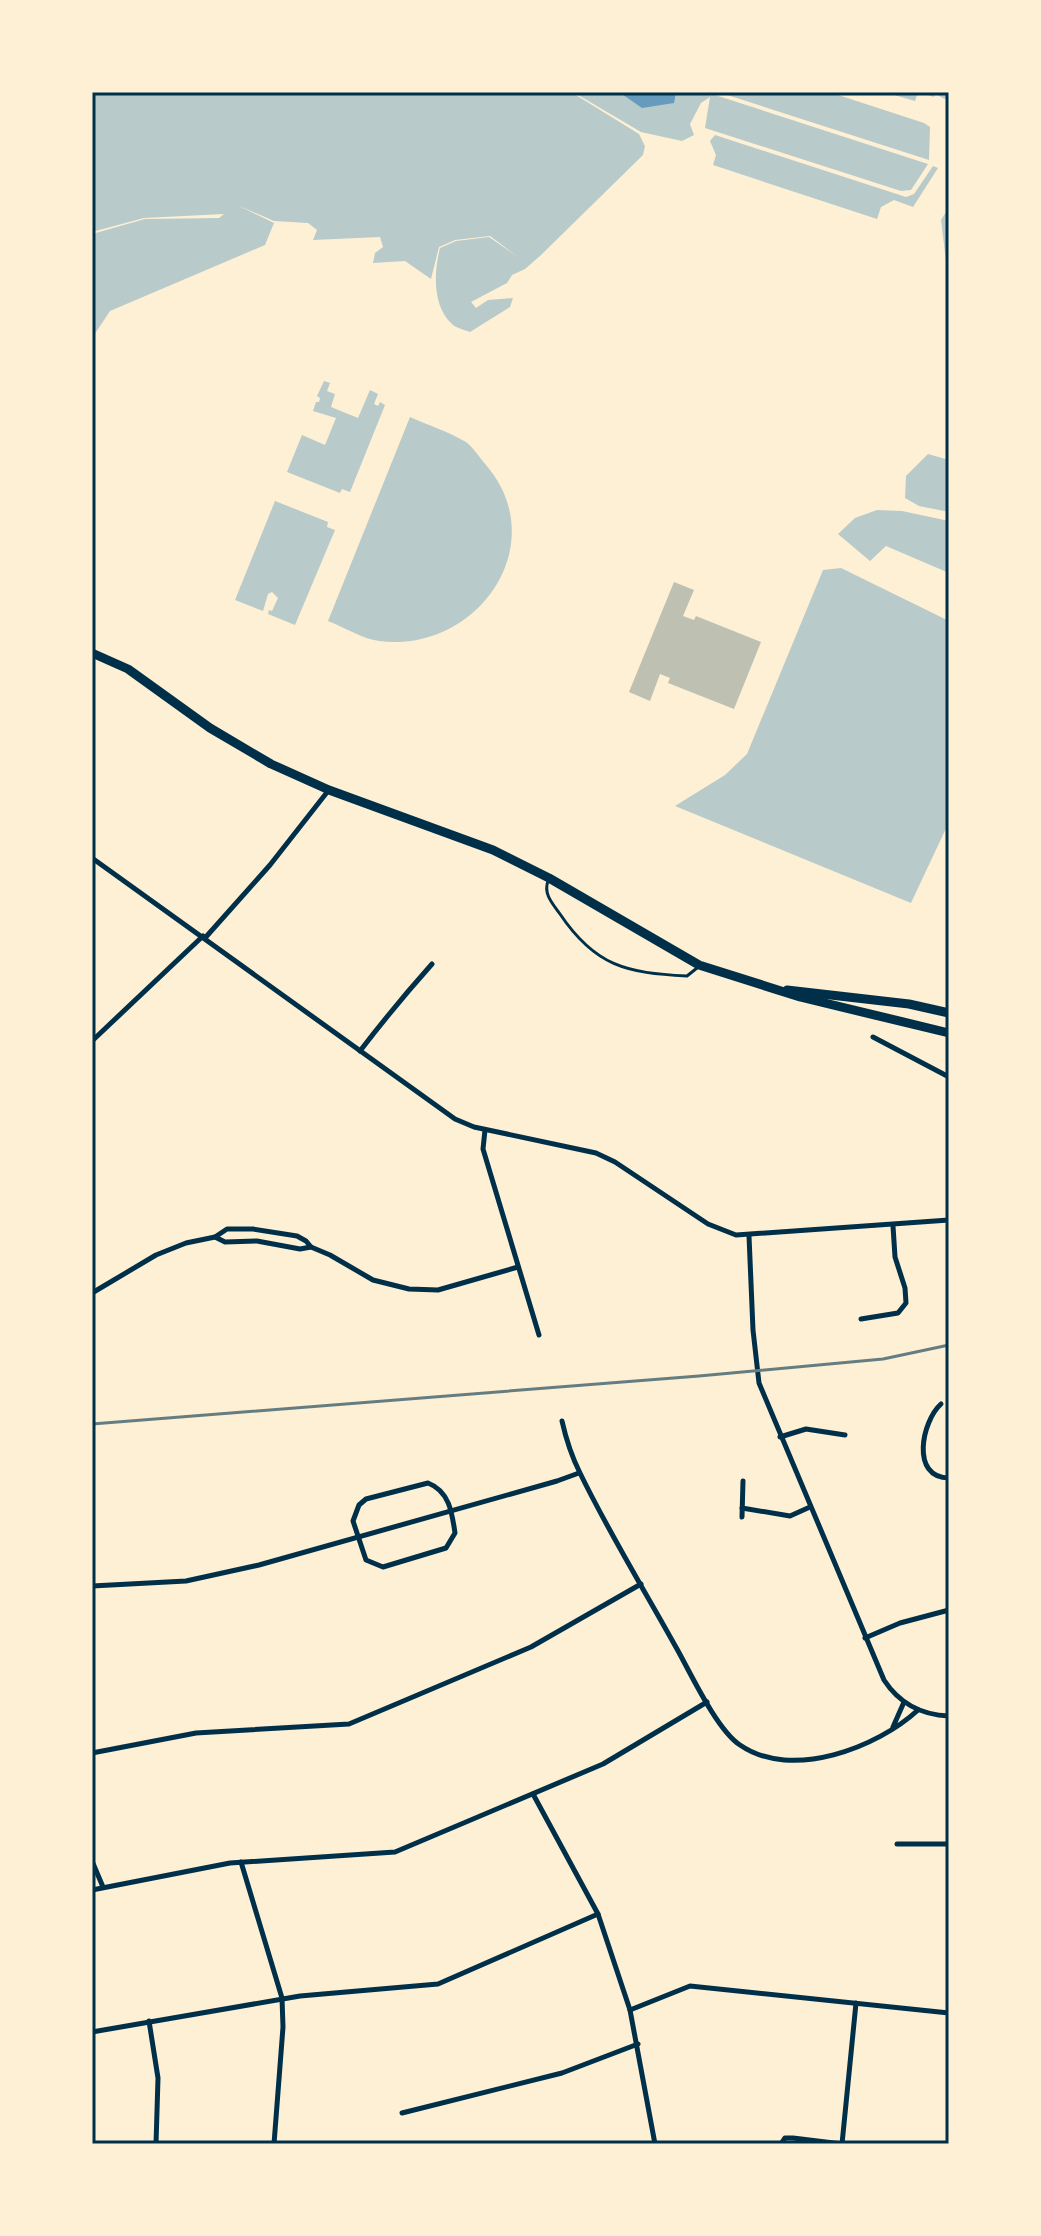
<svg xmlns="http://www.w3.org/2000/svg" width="1041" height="2236" font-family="'Asap Condensed',sans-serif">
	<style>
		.green { fill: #b9caca }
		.water { fill: #669bbc }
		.building { fill: #bec0b2 }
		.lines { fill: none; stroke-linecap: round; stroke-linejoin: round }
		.service { stroke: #003049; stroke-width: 3 }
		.minor { stroke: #003049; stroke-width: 5 }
		.primary { stroke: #003049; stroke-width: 9 }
		.rail { stroke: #657d81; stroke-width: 3 }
		.neatline { fill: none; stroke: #003049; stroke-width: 3 }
	</style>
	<rect width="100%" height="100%" fill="#fdf0d5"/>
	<g class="green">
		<path d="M 92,92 L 571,92 L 639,134 L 645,146 L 643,155 L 541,255 L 525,269 L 512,275 L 507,283 L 471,302 L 476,308 L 488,300 L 513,298 L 510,307 L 470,332 C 465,330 456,328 452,324 C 432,306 434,271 440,248 L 456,241 L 489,237 L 518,257 L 490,236 L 455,240 L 439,247 L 431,279 L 405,261 L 373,263 L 375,253 L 383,247 L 380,237 L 313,240 L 317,230 L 308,223 L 274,221 L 237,205 L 274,223 L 265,245 L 110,311 L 92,338 L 92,234 L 145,219 L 219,218 L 224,214 L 144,218 L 92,232 Z"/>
		<polygon points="573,92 708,92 710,96 712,94 928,164 911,190 901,191 705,128 710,97 701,103 690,124 694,135 682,141 641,132"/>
		<polygon points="718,92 829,92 924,123 930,127 929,160"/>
		<polygon points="884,92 949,92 949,101 935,94 934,97 918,92 915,101"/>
		<polygon points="715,135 906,197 914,194 933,166 938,168 913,207 894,200 881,207 877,219 713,165 716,155 710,141"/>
		<polygon points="949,207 949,263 946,261 941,220"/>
		<polygon points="324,381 330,383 327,391 335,394 331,407 358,418 370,390 378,394 374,404 378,406 380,402 385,405 350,492 342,489 340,493 287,472 302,435 325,445 336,418 313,411 316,402 319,402 320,398 317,396"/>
		<path d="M 410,417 C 428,425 449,432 466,442 C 473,447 480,458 486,465 C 554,544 477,654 379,641 C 363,639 344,627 328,621 Z"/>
		<polygon points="928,454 949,460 949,512 919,506 905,498 906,476"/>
		<polygon points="275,501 328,522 327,527 335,530 295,625 268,614 269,610 272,611 278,598 272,592 268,594 263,611 235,600"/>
		<polygon points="877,510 902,511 949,521 949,573 886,546 870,561 838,534 855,518"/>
		<polygon points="841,568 949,621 949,822 911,903 675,806 725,775 747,754 823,570"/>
	</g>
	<polygon class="water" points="619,92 676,92 674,103 642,108"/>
	<polygon class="building" points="674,582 694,590 683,616 694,620 696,616 761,642 734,709 668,683 670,678 660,674 650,701 629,692"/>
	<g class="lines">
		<path class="service" d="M 548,881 C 543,894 553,904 560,914 C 595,966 626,973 687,976 L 697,968"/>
		<g class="minor">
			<polyline points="92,858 455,1119 474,1127 596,1153 615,1162 708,1224 736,1235 949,1220"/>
			<polyline points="205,938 270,865 328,791"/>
			<polyline points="873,1037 949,1077"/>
			<polyline points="92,1041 203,936"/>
			<path d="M 360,1051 C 383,1021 407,992 432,964"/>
			<polyline points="485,1130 483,1149 539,1335"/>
			<path d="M 749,1236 L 753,1330 L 759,1383 L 884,1680 C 899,1703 921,1715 949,1716"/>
			<polyline points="215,1237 225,1242 257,1241 300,1249 311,1247"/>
			<polyline points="92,1293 156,1255 186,1243 215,1237 227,1229 253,1229 297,1236 306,1241 311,1247 330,1255 373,1280 409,1289 438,1290 518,1267"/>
			<polyline points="861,1319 898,1313 906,1303 905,1288 895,1257 893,1226"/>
			<path d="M 941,1404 C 922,1421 910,1478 949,1478"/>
			<path d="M 562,1421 C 566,1439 572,1457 580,1473 C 609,1533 645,1591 677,1649 C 691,1674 717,1730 740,1745 C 792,1781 878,1747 918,1710"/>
			<polyline points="780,1437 806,1429 845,1435"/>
			<path d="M 428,1483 C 449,1491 452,1512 455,1533 L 446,1548 L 383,1567 L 366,1560 L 353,1521 L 359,1505 L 366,1499 Z"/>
			<polyline points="742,1508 790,1516 810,1507"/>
			<polyline points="742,1517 743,1481"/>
			<polyline points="92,1586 186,1581 259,1565 557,1481 579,1473"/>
			<polyline points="865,1638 900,1623 949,1610"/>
			<polyline points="893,1727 904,1702"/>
			<polyline points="92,1753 196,1733 349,1724 531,1647 641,1584"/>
			<polyline points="533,1794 598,1914 630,2010 655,2144"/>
			<polyline points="897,1844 949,1844"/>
			<polyline points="92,1861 103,1887"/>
			<polyline points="241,1862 282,1998 283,2027 274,2144"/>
			<polyline points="92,1890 230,1863 395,1852 603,1764 707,1702"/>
			<polyline points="630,2010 690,1986 949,2013"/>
			<polyline points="149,2021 158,2078 156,2144"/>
			<polyline points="92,2032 300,1996 438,1984 598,1914"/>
			<polyline points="402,2113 562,2073 638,2044"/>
			<polyline points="781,2144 785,2138 793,2138 842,2144 856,2003"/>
		</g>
		<g class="primary">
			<polyline points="92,653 128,669 210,728 271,764 329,790 493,850 549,878 699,965 800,997 949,1033"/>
			<polyline points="787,990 909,1004 949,1013"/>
		</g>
		<polyline class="rail" points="92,1424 699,1376 883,1359 949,1345"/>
	</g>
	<rect width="1041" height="2236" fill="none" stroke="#fdf0d5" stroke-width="188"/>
	<rect x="94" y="94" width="853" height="2048" class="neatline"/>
</svg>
